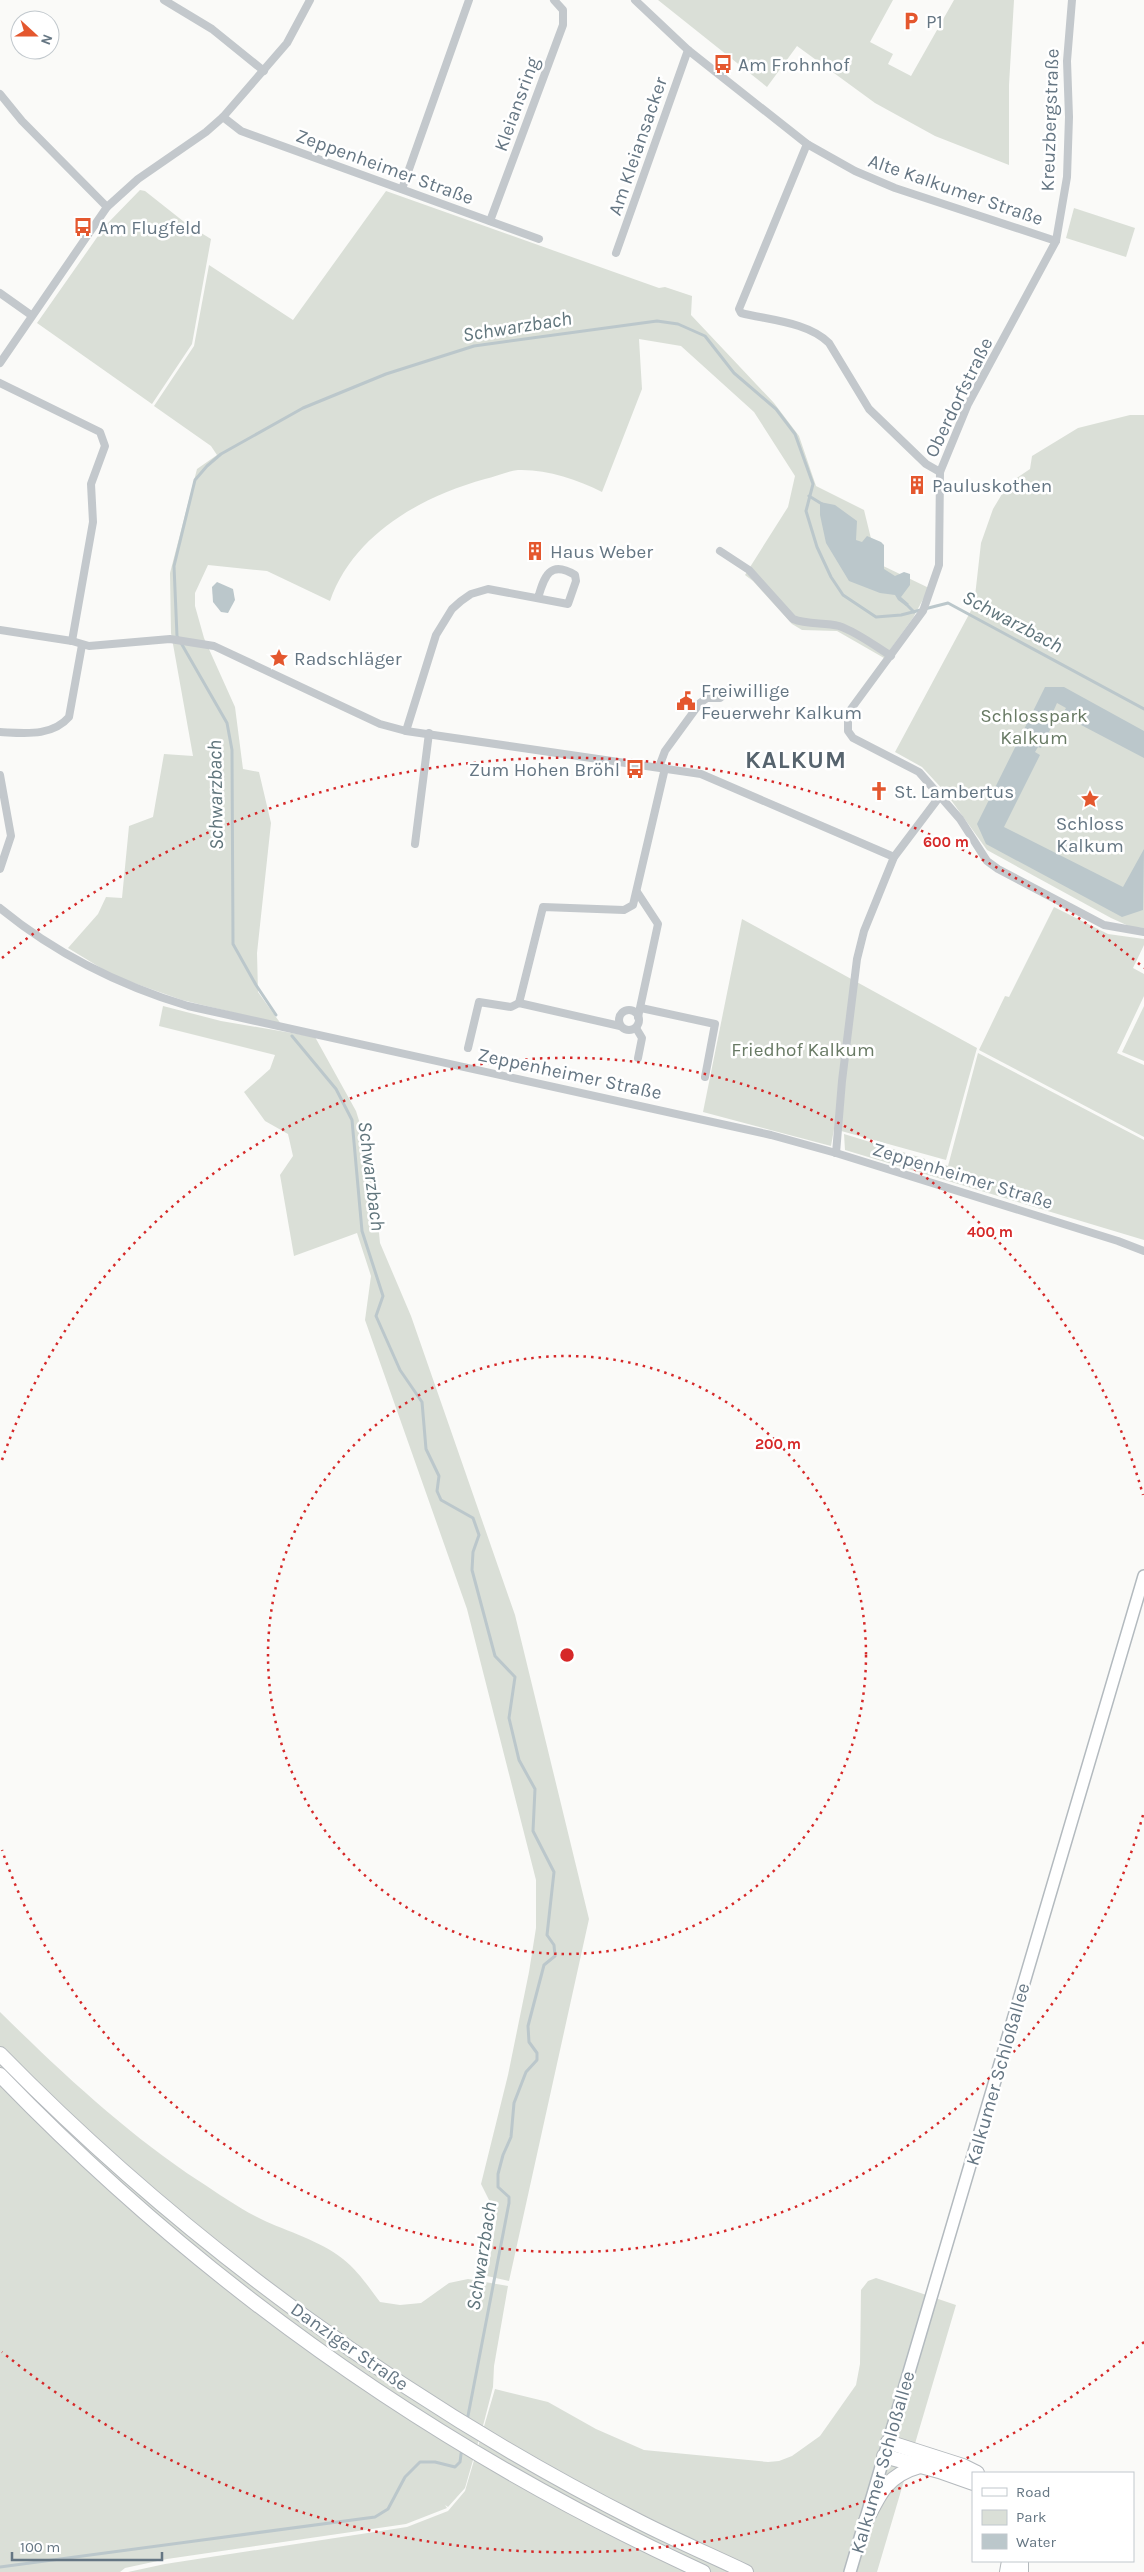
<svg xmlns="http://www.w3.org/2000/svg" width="1144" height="2572" font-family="Karla,sans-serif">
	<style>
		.green { fill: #dadfd7 }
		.water { fill: #bbc7cb }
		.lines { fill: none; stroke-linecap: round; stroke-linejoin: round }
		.stream { stroke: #bbc7cb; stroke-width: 3 }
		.secondary-casing { stroke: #b3babf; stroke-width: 14 }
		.highway-casing { stroke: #b4b9bd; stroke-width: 16 }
		.street { stroke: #c3c8cc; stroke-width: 8 }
		.secondary { stroke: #fff; stroke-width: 11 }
		.highway { stroke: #fff; stroke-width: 14 }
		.ring { fill: none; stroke: #d62828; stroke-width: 2.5; stroke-dasharray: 2.5 5 }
		.labels { text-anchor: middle; stroke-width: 5; stroke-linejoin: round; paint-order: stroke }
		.poi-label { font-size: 19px; fill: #657683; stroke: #fff; text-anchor: start }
		.street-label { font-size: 19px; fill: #657683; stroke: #fff }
		.park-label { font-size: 19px; fill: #687a64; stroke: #fff }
		.water-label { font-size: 20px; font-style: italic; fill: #60757c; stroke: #fff }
		.district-label { font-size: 24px; font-weight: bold; letter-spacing: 1px; fill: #57646e; stroke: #fff }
		.centre { fill: #d62828; stroke: #fff; stroke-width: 2.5 }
		.ring-label { font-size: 15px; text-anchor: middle; font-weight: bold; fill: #d62828; stroke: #fff; stroke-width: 5; stroke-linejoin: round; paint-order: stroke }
	</style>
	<rect width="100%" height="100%" fill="#fafaf8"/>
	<g class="green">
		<polygon points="658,0 893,0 870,42 893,54 888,64 911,76 954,0 1014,0 1009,85 1009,165 935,136 875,103 797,46 767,87"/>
		<polygon points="140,190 145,191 188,225 211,239 192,344 152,404 37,323 105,226"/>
		<path d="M 386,191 L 659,288 L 665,287 L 692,296 L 691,315 L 774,403 L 799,436 L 816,486 L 864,510 L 877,563 L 929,588 L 913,618 L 884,658 L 837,631 L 802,630 L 792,624 L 753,581 L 745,575 L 788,507 L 795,476 L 754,412 L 681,346 L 639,339 L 642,389 L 602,492 C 577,479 546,469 518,470 C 507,471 495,477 485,479 C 420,497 353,535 330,601 L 267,571 L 208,565 L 195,593 L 195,606 L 204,638 L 235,707 L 243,769 L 259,772 L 271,823 L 257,953 L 258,992 L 281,1024 L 182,1000 L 114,976 L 68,948 L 98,914 L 106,897 L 122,898 L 129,826 L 153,817 L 164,754 L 193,756 L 171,633 L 170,573 L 197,469 L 217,455 L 211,446 L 154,406 L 194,346 L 209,265 L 293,320 Z"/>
		<polygon points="1074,208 1135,228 1126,257 1066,238"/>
		<polygon points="1130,415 1144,415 1144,928 1131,927 1111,918 987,850 946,793 922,767 895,752 974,605 981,543 993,509 1008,484 1030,469 1032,456 1078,428"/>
		<polygon points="1054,907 1108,934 1144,939 1144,945 1133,968 1144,974 1144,996 1117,1053 1144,1065 1144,1137 979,1050 1005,996 1009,997"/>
		<polygon points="742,919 977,1048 946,1160 834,1129 831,1146 703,1112"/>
		<polygon points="163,1006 221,1021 315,1037 356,1111 372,1162 380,1243 411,1316 515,1615 589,1919 509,2281 487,2276 497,2216 481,2184 508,2075 529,1972 536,1928 536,1880 467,1609 365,1320 371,1276 357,1233 294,1256 280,1175 293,1156 288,1134 265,1121 244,1092 270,1069 275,1055 159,1026"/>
		<polygon points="1144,1006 1144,1061 1122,1052"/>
		<polygon points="978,1053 1144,1140 1144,1240 845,1150 844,1134 948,1166"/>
		<path d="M 0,2012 C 62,2073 126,2133 199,2181 C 219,2194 240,2209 261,2219 C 288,2232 319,2240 343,2259 C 358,2271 368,2286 380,2302 L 400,2305 L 421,2303 L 449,2283 L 468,2279 L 508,2286 L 494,2366 L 493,2387 L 484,2422 L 465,2488 L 448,2507 L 445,2505 L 447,2508 L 406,2524 L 167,2559 L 125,2568 L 120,2572 L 0,2572 Z"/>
		<polygon points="876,2278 956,2305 877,2572 128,2572 165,2564 407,2527 448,2511 465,2491 495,2389 548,2402 596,2429 644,2450 768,2462 779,2461 792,2456 820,2436 856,2385 860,2364 861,2290 868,2281"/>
	</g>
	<g class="water">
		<polygon points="820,502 835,505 857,521 856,540 862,542 867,536 881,542 884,545 884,569 895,576 904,572 910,574 910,585 901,597 909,604 906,606 898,600 895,595 880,593 849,581 826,543 820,515"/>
		<polygon points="217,582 233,589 235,600 228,613 221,612 213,602 212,587"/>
		<polygon points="1045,687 1064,687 1144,731 1144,758 1062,715 1066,708 1057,703 1053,712 1058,714 1041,748 1038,747 1035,752 1040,755 1004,827 1123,887 1144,849 1143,910 1122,917 986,844 977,824"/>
	</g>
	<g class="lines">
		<g class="stream">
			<polyline points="809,496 822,504"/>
			<polyline points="904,602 914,612"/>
			<polyline points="276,1015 256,985 233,944 232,750 227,723 177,636 174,566 195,480 207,466 221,454 303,408 386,374 474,346 657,321 678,324 705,336 734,373 776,409 795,434 813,484 806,511 817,547 831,577 843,595 876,617 901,615 948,603 1144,709"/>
			<polyline points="292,1036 336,1089 352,1120 362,1231 383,1296 376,1316 400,1370 422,1402 426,1449 439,1476 437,1491 441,1500 473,1518 479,1535 473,1552 472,1570 495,1656 515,1677 509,1718 519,1760 535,1789 533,1831 554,1872 547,1935 554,1945 555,1956 544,1965 528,2026 529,2042 537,2053 537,2060 526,2072 514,2103 511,2137 503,2155 498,2174 498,2187 509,2197 509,2203 467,2421"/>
			<polyline points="0,2567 375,2517 388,2509 405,2477 420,2462 435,2462 455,2467 460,2462 462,2447"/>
		</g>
		<g class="secondary-casing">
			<polyline id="secondary" points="850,2572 1144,1576"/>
		</g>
		<g class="highway-casing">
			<g id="highway">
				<path d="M 0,2054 C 183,2241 405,2403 638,2521 C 673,2539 710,2555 746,2572"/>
				<path d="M 0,2075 C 202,2284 439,2451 703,2572"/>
				<polyline points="888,2442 963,2466 977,2473"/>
				<polyline points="884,2456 939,2471 973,2483"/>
				<path d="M 865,2523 C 879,2494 887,2475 920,2466"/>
				<polyline points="1007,2572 1009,2561"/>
				<polyline points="1021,2572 1021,2561"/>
			</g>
		</g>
		<g class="street">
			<polyline points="164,0 212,29 264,71"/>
			<polyline points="635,0 688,50 807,144 855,171 895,188 1056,241"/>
			<polyline points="1072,0 1067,61 1069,117 1067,177 1056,241 968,404 940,472 939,565 923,611 851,709 848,717 848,731 853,738 919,772 960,819 987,861 998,869 1104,925 1144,932"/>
			<polyline points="0,94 22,121 107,207"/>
			<polyline points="223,117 241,131 539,239"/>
			<path d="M 807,144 L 739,309 L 741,313 C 769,320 808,322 829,343 L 869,409 L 926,464 L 940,472"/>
			<polyline points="402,189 469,0"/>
			<polyline points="490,221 563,25 563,10 554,0"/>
			<polyline points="616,253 688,50"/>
			<polyline points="0,293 31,315"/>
			<polyline points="0,363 107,207 138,179 206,132 223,117 287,43 310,0"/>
			<polyline points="0,383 100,432 105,446 91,484 93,522 72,641"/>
			<path d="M 720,551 L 749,570 L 793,619 C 808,625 824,622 839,626 C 857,632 875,646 891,656"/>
			<polyline points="0,630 72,641 89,646 170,639 214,646 380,724 406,731 701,774 894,857"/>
			<path d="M 406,731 L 436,635 L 452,609 L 461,601 L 471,594 L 488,589 L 568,604 L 576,581 L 575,575 C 549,559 544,578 538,598"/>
			<path d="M 0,732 C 24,733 52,737 69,717 L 82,645"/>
			<polyline points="659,767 665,751 700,703 707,698 720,698 731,688"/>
			<polyline points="0,775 11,836 0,869"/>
			<polyline points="415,844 429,733"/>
			<polyline points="637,892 658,924 638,1017"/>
			<path d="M 0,908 C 56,954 119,985 188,1006 L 771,1135 L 836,1153 L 1118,1241 L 1144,1251"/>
			<polyline points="519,1003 543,907 624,910 633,905 665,768"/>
			<polyline points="641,1008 715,1024 705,1077"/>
			<circle cx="629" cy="1020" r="10"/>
			<polyline points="636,1028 642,1038 638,1058"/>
			<polyline points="468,1048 479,1002 511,1007 519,1003 620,1026"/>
			<polyline points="836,1153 842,1081 857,959 864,931 894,857 940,796"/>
		</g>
		<use href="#secondary" class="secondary"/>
		<use href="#highway" class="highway"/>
	</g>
	<g class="ring">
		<circle cx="567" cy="1655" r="299"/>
		<path d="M1143 1815A598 598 0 0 1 2 1850M2 1460A598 598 0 0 1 1143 1495"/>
		<path d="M1144 2342A897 897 0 0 1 2 2352M2 958A897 897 0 0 1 1144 968"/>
	</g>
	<defs>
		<g id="parking-bare" transform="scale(1.5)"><path d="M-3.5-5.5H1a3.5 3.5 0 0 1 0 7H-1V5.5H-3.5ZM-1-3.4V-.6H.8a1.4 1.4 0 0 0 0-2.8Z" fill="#e4572e" stroke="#fff" stroke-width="2.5" paint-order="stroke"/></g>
		<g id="bus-bare" transform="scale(1.5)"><path d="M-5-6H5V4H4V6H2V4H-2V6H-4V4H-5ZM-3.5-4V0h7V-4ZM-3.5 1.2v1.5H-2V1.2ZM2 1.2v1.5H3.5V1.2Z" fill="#e4572e" stroke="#fff" stroke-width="2.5" paint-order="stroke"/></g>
		<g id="building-bare" transform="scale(1.5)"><path d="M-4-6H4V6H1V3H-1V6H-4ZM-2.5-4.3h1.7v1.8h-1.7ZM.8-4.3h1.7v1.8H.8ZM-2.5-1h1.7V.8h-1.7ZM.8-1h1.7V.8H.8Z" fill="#e4572e" stroke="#fff" stroke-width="2.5" paint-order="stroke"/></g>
		<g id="sight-bare" transform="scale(1.5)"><path d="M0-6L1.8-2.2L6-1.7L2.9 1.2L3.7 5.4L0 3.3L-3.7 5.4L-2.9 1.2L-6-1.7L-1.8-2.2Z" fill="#e4572e" stroke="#fff" stroke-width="2.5" paint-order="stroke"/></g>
		<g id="civic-bare" transform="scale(1.5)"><path d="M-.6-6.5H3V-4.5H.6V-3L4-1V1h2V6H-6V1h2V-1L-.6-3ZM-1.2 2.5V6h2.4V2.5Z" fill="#e4572e" stroke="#fff" stroke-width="2.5" paint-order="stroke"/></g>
		<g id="church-bare" transform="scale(1.5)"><path d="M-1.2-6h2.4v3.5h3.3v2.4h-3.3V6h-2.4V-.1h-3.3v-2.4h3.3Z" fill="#e4572e" stroke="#fff" stroke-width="2.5" paint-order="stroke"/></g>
	</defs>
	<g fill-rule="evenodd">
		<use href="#parking-bare" x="911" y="21"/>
		<use href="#bus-bare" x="723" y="64"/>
		<use href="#bus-bare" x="83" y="227"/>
		<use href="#building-bare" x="917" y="485"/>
		<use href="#building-bare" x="535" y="551"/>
		<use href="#sight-bare" x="279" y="658"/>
		<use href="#civic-bare" x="686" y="701"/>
		<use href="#bus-bare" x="635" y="769"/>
		<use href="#church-bare" x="879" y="791"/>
		<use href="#sight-bare" x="1090" y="799"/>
	</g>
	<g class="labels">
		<g class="poi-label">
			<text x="926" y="28">P1</text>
			<text x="738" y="71">Am Frohnhof</text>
			<text x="98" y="234">Am Flugfeld</text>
			<text x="932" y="492">Pauluskothen</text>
			<text x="550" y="558">Haus Weber</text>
			<text x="294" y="665">Radschläger</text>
			<text x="701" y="697">Freiwillige<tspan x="701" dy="22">Feuerwehr Kalkum</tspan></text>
			<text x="620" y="776" text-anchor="end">Zum Hohen Bröhl</text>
			<text x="894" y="798">St. Lambertus</text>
			<text x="1090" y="830" text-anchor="middle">Schloss<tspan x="1090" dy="22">Kalkum</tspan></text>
		</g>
		<g class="street-label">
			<text transform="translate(516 104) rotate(-70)" y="7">Kleiansring</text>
			<text transform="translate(1049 120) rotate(-88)" y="7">Kreuzbergstraße</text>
			<text transform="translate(637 146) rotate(-71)" y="7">Am Kleiansacker</text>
			<text transform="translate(385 166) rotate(20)" y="7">Zeppenheimer Straße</text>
			<text transform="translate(956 189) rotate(19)" y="7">Alte Kalkumer Straße</text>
			<text transform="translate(958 397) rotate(-64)" y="7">Oberdorfstraße</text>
			<text transform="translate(570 1073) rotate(12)" y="7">Zeppenheimer Straße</text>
			<text transform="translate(963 1175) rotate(17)" y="7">Zeppenheimer Straße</text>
			<text transform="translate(997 2074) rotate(-74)" y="7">Kalkumer Schloßallee</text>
			<text transform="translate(350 2346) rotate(35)" y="7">Danziger Straße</text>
			<text transform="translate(882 2462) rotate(-74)" y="7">Kalkumer Schloßallee</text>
		</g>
		<g class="park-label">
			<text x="1034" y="722">Schlosspark<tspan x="1034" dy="22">Kalkum</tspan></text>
			<text x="803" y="1056">Friedhof Kalkum</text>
		</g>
		<g class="water-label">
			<text transform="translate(517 326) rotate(-9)" y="7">Schwarzbach</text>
			<text transform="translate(1013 621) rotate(28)" y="7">Schwarzbach</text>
			<text transform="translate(215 795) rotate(-91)" y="7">Schwarzbach</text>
			<text transform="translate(372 1176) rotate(83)" y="7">Schwarzbach</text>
			<text transform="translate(481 2256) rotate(-81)" y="7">Schwarzbach</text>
		</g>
		<g class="district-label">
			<text x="796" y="768">KALKUM</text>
		</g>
	</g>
	<circle cx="567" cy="1655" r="8" class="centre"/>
	<g class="ring-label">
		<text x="946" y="847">600 m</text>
		<text x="990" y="1237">400 m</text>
		<text x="778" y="1449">200 m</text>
	</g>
	<rect x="972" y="2472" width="162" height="90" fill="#ffffff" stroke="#c1c8cd"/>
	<rect x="982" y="2488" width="25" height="8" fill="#ffffff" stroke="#c1c8cd"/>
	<text x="1016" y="2497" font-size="15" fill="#657683">Road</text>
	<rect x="982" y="2510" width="25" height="15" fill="#dadfd7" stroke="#c1c8cd"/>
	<text x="1016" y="2522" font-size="15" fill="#657683">Park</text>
	<rect x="982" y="2534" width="25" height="15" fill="#bbc7cb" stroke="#c1c8cd"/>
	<text x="1016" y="2547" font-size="15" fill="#657683">Water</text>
	<g transform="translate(35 35) rotate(111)"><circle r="24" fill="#ffffff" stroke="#c1c8cd"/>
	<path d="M0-4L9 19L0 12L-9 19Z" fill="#e4572e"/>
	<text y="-8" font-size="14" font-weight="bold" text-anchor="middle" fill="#657683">N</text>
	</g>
	<path d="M12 2552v8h150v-8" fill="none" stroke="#657683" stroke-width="2.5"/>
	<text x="20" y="2552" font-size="15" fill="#657683" stroke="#ffffff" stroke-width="4" paint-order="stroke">100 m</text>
</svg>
